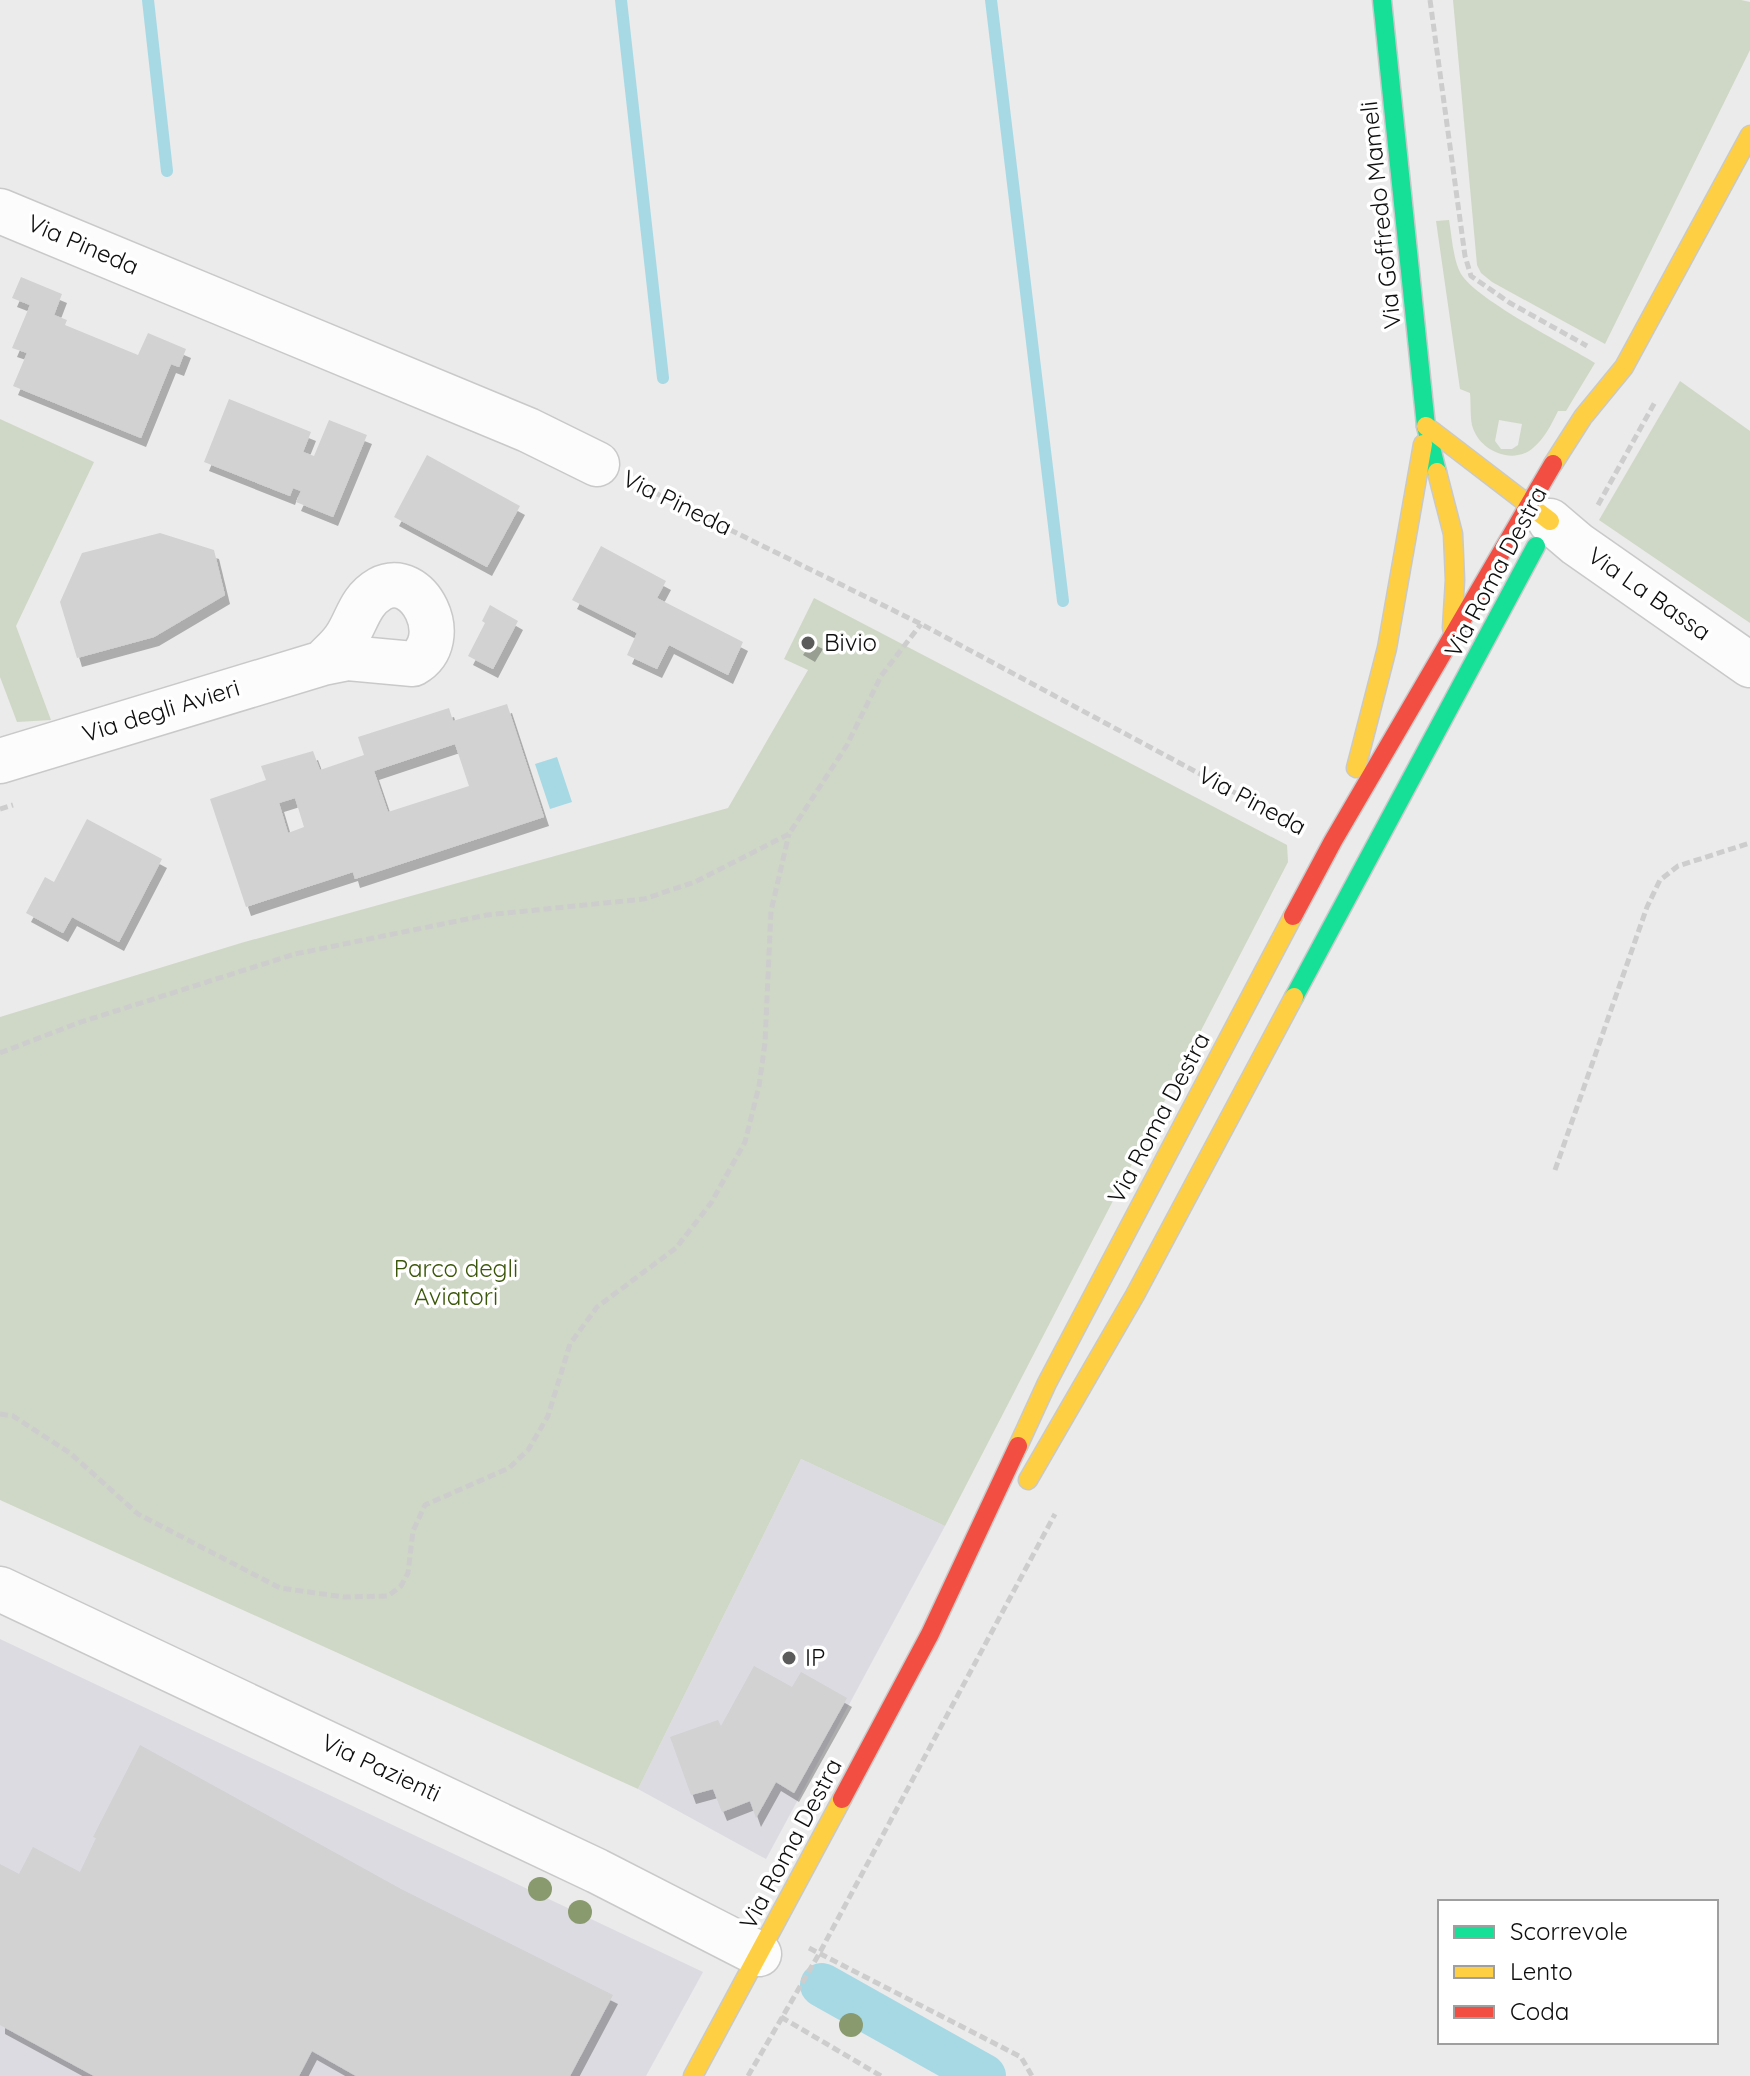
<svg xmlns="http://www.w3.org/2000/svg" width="1750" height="2076" font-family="Quicksand,sans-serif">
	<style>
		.built { fill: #dbdbe1 }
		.green { fill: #cfd8c6; fill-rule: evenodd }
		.water { fill: #a7d9e5 }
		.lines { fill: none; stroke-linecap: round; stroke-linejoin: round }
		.stream { stroke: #a7d9e5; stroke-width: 12 }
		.canal { stroke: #a7d9e5; stroke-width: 44 }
		.building { fill: #d2d2d2; fill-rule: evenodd; filter: url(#shadow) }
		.street-casing { stroke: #c9c9c9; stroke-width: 47 }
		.fast-casing { stroke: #c9c9c9; stroke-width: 21 }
		.slow-casing { stroke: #c9c9c9; stroke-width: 21 }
		.jam-casing { stroke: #c9c9c9; stroke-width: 21 }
		.path { stroke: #cdcdce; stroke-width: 5; stroke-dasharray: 8 4; stroke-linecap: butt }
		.street { stroke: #fcfcfc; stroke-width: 44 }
		.fast { stroke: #16e098; stroke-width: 18 }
		.slow { stroke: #ffcf43; stroke-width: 18 }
		.jam { stroke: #f24e42; stroke-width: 18 }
		.tree { fill: #8a9a6f }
		.poi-dot { fill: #5b5b5c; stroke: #fff; stroke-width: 3 }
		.labels { text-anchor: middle; stroke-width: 7; stroke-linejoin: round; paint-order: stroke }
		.street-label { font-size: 24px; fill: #0e0e0f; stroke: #fff }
		.poi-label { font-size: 24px; fill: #0e0e0f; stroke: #fff; text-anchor: start }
		.park-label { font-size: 24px; fill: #3b5709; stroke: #fff }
	</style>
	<defs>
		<filter id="shadow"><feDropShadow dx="5" dy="9" stdDeviation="0" flood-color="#0004"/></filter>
	</defs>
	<rect width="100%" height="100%" fill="#ebebeb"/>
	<g class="built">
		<polygon points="801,1459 945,1526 766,1859 638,1789"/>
		<polygon points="0,1639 703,1972 646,2076 0,2076"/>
	</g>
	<g class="green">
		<polygon points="1453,0 1741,0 1750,2 1750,50 1605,344 1492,282 1481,273 1477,265"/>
		<path d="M 1449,220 C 1452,237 1453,260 1461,274 C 1477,300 1566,345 1595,363 L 1566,411 L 1558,411 C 1551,425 1545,438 1533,448 C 1512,466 1478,450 1472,425 C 1470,415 1471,403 1470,393 L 1460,389 L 1436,221 ZM 1499,420 L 1522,424 L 1518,445 L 1512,449 L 1501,449 L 1495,441 Z"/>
		<polygon points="1680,381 1750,431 1750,623 1599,520"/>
		<polygon points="0,419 94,462 16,626 51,720 17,722 0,677"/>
		<polygon points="814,598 1287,845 1288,862 945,1526 801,1459 638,1789 0,1500 0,1017 241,943 728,808 808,670 784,659"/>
	</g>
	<polygon class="water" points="557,757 572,802 550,809 535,764"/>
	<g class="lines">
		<g class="stream">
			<polyline points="148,0 167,171"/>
			<polyline points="621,0 663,378"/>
			<polyline points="991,0 1063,601"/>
		</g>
		<polyline class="canal" points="822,1985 984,2076"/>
	</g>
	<g class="building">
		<polygon points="21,277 62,294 54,315 67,320 65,325 138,355 148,333 186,349 179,367 171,364 141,438 13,386 27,353 12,348 30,305 12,298"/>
		<polygon points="229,399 311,432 303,452 314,456 329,420 367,435 333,517 296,502 301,491 293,488 290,496 204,462"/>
		<polygon points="427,455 520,506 487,567 394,517"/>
		<polygon points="160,533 214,550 225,595 154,637 77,658 60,602 82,553"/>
		<polygon points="601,546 666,581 657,598 743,642 728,675 669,645 657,669 627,655 637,633 572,600"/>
		<polygon points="490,605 518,621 493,669 468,656 485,623 482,621"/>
		<polygon points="806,634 818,640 810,653 798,646"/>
		<path d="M 507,704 L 544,817 L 355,879 L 353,872 L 246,907 L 210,799 L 266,780 L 261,766 L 313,751 L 320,770 L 364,755 L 358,737 L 449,708 L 453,721 ZM 455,744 L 469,786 L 388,812 L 374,771 ZM 295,798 L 304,827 L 288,833 L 279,803 Z"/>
		<polygon points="87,819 162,859 119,942 72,917 63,933 26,913 45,877 54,882"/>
		<polygon points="754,1666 792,1687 801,1672 847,1698 794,1793 776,1782 756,1818 750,1801 722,1812 713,1789 691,1795 670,1737 718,1720 721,1726"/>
		<polygon points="140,1745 401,1889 613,1995 570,2076 356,2076 312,2051 299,2076 94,2076 0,2025 0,1864 19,1874 33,1847 80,1872 96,1838 93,1837"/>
	</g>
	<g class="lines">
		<g class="street-casing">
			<g id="street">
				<polyline points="0,211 528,430 597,464"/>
				<polyline points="1550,521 1577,544 1750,665"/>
				<path d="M 0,761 L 323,663 L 348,658 L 413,664 C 455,640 418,568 380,589 C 359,601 357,622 345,639 C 339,648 330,655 323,663"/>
				<polyline points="0,1589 597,1871 759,1954"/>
			</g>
		</g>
		<g class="fast-casing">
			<g id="fast">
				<polyline points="1382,0 1426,426 1437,472"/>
				<polyline points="1294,997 1536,546"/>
			</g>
		</g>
		<g class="slow-casing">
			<g id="slow">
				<polyline points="1426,426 1550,521"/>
				<polyline points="1553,464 1583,417 1624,367 1750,135"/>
				<polyline points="1437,472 1453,534 1455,580 1452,628"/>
				<polyline points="1356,768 1387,648 1423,444"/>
				<polyline points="1018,1446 1047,1383 1293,916"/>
				<polyline points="1028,1480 1135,1295 1294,997"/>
				<polyline points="693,2076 842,1799"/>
			</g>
		</g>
		<g class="jam-casing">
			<g id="jam">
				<polyline points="1293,916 1333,841 1553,464"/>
				<polyline points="842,1799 930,1634 1018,1446"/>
			</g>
		</g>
		<g class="path">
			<polyline points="1430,0 1465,256 1471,276 1510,303 1587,346"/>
			<polyline points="633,482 921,624 1295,825"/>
			<polyline points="1598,505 1655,402"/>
			<polyline points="0,809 13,805"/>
			<polyline points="0,1053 78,1023 295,954 487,915 644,899 695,882 789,834 847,745 881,676 921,624"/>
			<polyline points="1555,1170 1647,907 1660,880 1678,866 1750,843"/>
			<polyline points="0,1414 13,1416 70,1453 138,1514 280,1588 344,1597 388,1596 401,1586 408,1573 413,1531 425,1505 509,1468 528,1450 548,1416 570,1344 597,1307 676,1248 711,1203 745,1142 759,1086 765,1043 771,911 789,834"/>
			<polyline points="809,1948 1021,2057 1032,2076"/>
			<polyline points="781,2017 881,2076"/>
			<polyline points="748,2076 819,1954 1055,1514"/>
		</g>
		<use href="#street" class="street"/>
		<use href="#fast" class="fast"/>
		<use href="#slow" class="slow"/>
		<use href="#jam" class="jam"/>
	</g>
	<g class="tree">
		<circle cx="540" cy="1889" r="12"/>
		<circle cx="580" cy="1912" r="12"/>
		<circle cx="851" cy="2025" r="12"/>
	</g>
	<g class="poi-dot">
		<circle cx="808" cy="643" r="8"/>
		<circle cx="789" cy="1658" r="8"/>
	</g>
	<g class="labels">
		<g class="street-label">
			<text transform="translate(1381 215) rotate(-96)" y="8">Via Goffredo Mameli</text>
			<text transform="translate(83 245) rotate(23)" y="8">Via Pineda</text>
			<text transform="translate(677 503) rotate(26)" y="8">Via Pineda</text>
			<text transform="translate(1496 572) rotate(-62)" y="8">Via Roma Destra</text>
			<text transform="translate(1649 594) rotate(35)" y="8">Via La Bassa</text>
			<text transform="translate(161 711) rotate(-17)" y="8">Via degli Avieri</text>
			<text transform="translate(1252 801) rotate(28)" y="8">Via Pineda</text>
			<text transform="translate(1159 1118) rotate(-62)" y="8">Via Roma Destra</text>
			<text transform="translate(381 1768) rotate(25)" y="8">Via Pazienti</text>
			<text transform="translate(791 1844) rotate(-62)" y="8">Via Roma Destra</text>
		</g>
		<g class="poi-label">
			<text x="824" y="651">Bivio</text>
			<text x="805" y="1666">IP</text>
		</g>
		<g class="park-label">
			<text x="456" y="1277">Parco degli<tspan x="456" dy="28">Aviatori</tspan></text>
		</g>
	</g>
	<rect x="1438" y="1900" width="280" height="144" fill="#ffffff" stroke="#9f9f9f" stroke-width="2"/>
	<rect x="1454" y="1926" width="40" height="12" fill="#16e098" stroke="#9f9f9f" stroke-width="2"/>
	<text x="1510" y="1940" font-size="24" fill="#0e0e0f">Scorrevole</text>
	<rect x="1454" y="1966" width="40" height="12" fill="#ffcf43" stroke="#9f9f9f" stroke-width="2"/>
	<text x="1510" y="1980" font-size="24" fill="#0e0e0f">Lento</text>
	<rect x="1454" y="2006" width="40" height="12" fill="#f24e42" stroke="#9f9f9f" stroke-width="2"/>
	<text x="1510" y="2020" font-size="24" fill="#0e0e0f">Coda</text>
</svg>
